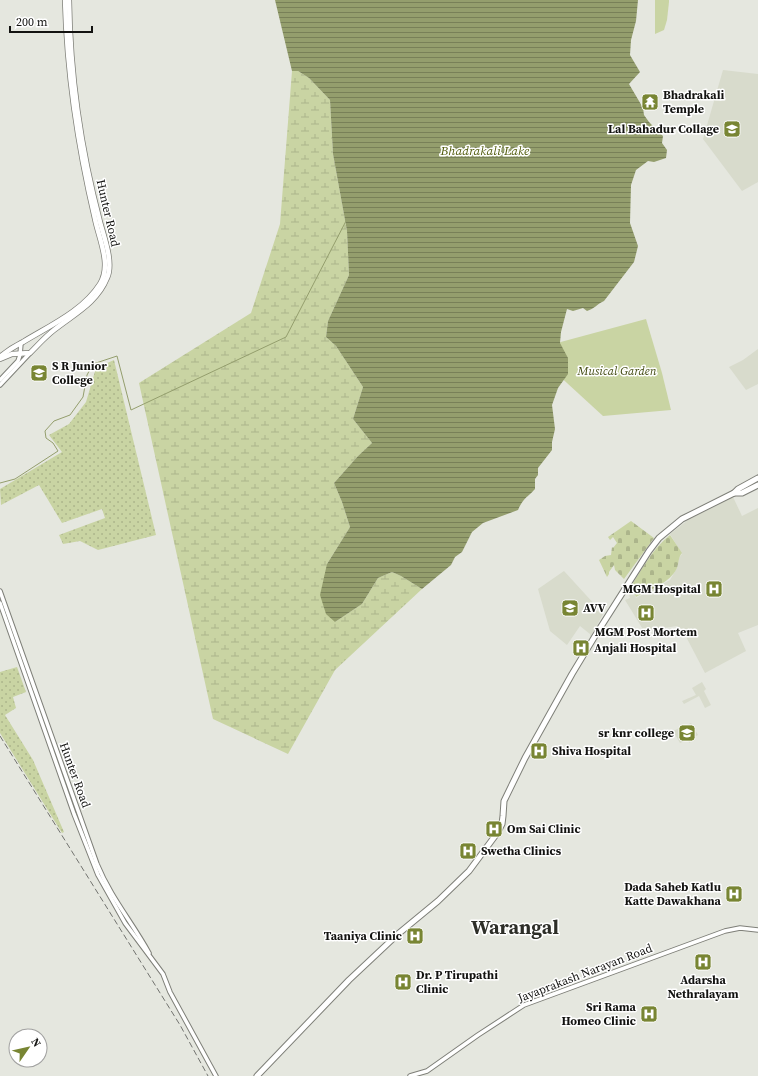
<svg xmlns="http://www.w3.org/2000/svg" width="758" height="1076" font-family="'Source Serif 4',serif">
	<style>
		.built { fill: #d8dbcc }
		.grass { fill: url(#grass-dots) }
		.wetland { fill: url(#wetland-marsh) }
		.cemetery { fill: url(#cemetery-stones) }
		.park { fill: #c9d4a3 }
		.water { fill: url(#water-rules) }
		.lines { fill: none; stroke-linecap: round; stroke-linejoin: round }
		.stream { stroke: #949e6d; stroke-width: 1 }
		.minor-casing { stroke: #7e7f78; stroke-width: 5.5 }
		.major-casing { stroke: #7e7f78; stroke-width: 6 }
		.highway-casing { stroke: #7e7f78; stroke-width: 7 }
		.minor { stroke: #fff; stroke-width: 3.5 }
		.major { stroke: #fff; stroke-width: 4.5 }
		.highway { stroke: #fff; stroke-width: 5 }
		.rail { stroke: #72736f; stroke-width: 1; stroke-dasharray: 6 3; stroke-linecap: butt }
		.labels { text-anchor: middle; stroke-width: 3; stroke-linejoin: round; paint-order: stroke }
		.poi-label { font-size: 12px; font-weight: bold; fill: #131311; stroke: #fff; text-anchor: start }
		.street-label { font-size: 12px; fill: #131311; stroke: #fff }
		.park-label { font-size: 12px; font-style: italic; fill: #434b12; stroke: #fff }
		.water-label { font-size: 13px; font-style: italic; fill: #535d0e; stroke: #fff }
		.town-label { font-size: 20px; font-weight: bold; fill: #2d2e28; stroke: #fff }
	</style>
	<defs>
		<pattern id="grass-dots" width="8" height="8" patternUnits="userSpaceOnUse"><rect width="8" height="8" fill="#c9d4a3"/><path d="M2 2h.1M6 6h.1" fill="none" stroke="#acb58b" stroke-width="1.8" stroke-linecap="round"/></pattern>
		<pattern id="wetland-marsh" width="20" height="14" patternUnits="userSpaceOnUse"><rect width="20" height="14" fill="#c9d4a3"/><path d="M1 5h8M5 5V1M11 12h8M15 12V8" fill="none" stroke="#acb58b"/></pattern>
		<pattern id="cemetery-stones" width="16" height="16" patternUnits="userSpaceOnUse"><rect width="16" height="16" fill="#c9d4a3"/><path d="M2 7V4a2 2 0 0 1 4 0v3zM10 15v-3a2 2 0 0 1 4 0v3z" fill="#acb58b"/></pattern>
		<pattern id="water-rules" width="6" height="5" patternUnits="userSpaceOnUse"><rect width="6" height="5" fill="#949e6d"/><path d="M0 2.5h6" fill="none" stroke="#788058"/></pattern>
	</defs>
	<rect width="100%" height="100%" fill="#e5e7df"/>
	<g class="built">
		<polygon points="723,70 758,74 758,182 742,191 703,139"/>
		<polygon points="758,349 758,384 746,390 729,367 743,360"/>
		<polygon points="733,497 742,516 758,508 758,625 738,633 746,651 705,673 682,629 677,626 644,631 625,600 630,598 629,594 633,591 636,598 670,580 677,568 679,558 682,554 670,534 688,520"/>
		<polygon points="564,571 596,606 596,610 603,614 590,638 590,634 580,626 567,645 550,631 538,589"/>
		<polygon points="702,682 706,689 704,691 711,705 705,708 699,696 684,704 682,701 696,695 692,688"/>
		<polygon points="691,723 698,735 691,739 690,743 687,740 680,743 673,731"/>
	</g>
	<g class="grass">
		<polygon points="114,360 156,535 98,550 80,541 63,544 59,535 105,518 102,509 62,523 39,485 1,505 0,489 62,452 49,435 69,424 86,402 96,368"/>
		<polygon points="17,667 26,692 13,697 16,708 5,715 33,760 64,832 62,833 0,733 0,672"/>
	</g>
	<polygon class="wetland" points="292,71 298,71 309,78 330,100 333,154 347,231 349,275 328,321 326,337 336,346 363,387 353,419 372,443 358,456 334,483 342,502 350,527 327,564 335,622 362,604 378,578 392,572 401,576 422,589 335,670 288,754 213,719 139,383 251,313 280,224"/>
	<g class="cemetery">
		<polygon points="631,521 654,538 624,579 615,570 614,565 609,572 609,574 607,577 599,560 605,556 611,555 612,547 613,548 617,543 613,537 610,540 608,537"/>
		<path d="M 670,535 L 682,553 C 678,558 679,562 677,568 C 670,583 651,589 636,597 L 631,586 C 643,568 653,548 670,535 Z"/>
	</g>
	<g class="park">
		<polygon points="655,0 669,0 669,2 667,20 664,30 655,34"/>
		<polygon points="646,319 662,373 671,410 603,416 531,350"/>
	</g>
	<path class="water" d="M 275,0 L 638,0 L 636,21 L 631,40 L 630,55 L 640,72 L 629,84 L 639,101 L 643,108 L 644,115 L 649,122 L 663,136 L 662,143 L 667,150 L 666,158 L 654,162 L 648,161 L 636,170 L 631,185 L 630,223 L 638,246 L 634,262 L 604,301 C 597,304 594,309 587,311 L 583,308 L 573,311 L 567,309 L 561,332 L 560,343 L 568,358 L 568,374 L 558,388 L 552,405 L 555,429 L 552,442 L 552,450 L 538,468 L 538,475 L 535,479 L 535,489 C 527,498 524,497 518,510 L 483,523 L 472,532 L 462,552 L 455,557 L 451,565 L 422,589 L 401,576 L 392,572 L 378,578 L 362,604 L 335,622 L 326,614 L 320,595 L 327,564 L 350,527 L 342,502 L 334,483 L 358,456 L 372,443 L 353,419 L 363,387 L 336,346 L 326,337 L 328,321 L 349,275 L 347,231 L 333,154 L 330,100 L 309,78 L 298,71 L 292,71 Z"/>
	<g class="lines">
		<polyline class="stream" points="0,483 15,479 58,451 53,443 46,438 45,431 54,421 70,415 83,397 87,375 93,364 117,356 131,410 286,337 346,221"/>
		<g class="minor-casing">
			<g id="minor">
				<polyline points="0,380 18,361 20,355 21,343"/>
				<polyline points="0,385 30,353"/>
				<path d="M 0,591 L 97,864 C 111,898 132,922 149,953"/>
				<polyline points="0,603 74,814 98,875 125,923 163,974 170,992 216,1076"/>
				<polyline points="410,1076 427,1071 478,1035 524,1005 725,931 740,928 758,930"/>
			</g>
		</g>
		<g class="major-casing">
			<g id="major">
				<path d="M 0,357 C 7,351 15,346 23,342 C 49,326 83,311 100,284 C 112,265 99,239 95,219 C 78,147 67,74 65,0"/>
				<path d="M 0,359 L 12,354 L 30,353 C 38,345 45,337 54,330 C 74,314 97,303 107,278 C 114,263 104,237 100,222 C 81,150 70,74 69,0"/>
			</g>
		</g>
		<g class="highway-casing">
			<g id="highway">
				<polyline points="734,493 742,493 758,485"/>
				<polyline points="257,1076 349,980 398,934 438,901 469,871 498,832 502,824 503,816 504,801 525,758 572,674 595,636 649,551 659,538 682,519 734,493 738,489 758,478"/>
			</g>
		</g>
		<use href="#minor" class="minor"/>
		<use href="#major" class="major"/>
		<use href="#highway" class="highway"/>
		<polyline class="rail" points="0,736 180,1025 208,1076"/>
	</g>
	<defs>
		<g id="temple-square" transform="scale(0.9)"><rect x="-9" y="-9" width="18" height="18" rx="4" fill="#788533" stroke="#fff"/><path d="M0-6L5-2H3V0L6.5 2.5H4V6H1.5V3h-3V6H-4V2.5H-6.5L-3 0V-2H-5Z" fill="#fff"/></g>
		<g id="university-square" transform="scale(0.9)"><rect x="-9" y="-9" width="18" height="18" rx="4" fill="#788533" stroke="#fff"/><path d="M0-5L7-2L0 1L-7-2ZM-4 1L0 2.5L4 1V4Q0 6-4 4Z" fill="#fff"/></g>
		<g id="hospital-square" transform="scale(0.9)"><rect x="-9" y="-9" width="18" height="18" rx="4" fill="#788533" stroke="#fff"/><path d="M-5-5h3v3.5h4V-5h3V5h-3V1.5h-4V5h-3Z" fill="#fff"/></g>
	</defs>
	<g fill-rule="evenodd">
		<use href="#temple-square" x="650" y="102"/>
		<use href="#university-square" x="732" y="129"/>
		<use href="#university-square" x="39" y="373"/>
		<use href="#hospital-square" x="714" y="589"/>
		<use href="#university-square" x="570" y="608"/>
		<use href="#hospital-square" x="646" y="613"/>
		<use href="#hospital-square" x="581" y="648"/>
		<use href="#university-square" x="687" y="733"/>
		<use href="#hospital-square" x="539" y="751"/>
		<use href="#hospital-square" x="494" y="829"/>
		<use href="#hospital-square" x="468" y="851"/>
		<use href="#hospital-square" x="734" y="894"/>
		<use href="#hospital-square" x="415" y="936"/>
		<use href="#hospital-square" x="703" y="962"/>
		<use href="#hospital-square" x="403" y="982"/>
		<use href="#hospital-square" x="649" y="1014"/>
	</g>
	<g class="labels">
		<g class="poi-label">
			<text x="663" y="99">Bhadrakali<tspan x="663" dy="14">Temple</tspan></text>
			<text x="719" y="133" text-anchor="end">Lal Bahadur Collage</text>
			<text x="52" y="370">S R Junior<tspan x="52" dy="14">College</tspan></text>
			<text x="701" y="593" text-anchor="end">MGM Hospital</text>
			<text x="583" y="612">AVV</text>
			<text x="646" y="636" text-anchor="middle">MGM Post Mortem</text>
			<text x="594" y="652">Anjali Hospital</text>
			<text x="674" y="737" text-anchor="end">sr knr college</text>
			<text x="552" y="755">Shiva Hospital</text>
			<text x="507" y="833">Om Sai Clinic</text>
			<text x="481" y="855">Swetha Clinics</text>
			<text x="721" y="891" text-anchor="end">Dada Saheb Katlu<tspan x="721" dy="14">Katte Dawakhana</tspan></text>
			<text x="402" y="940" text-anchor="end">Taaniya Clinic</text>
			<text x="416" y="979">Dr. P Tirupathi<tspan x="416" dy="14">Clinic</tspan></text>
			<text x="703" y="984" text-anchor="middle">Adarsha<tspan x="703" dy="14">Nethralayam</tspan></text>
			<text x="636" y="1011" text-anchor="end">Sri Rama<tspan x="636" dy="14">Homeo Clinic</tspan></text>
		</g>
		<g class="street-label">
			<text transform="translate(108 213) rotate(77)" y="4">Hunter Road</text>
			<text transform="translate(75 775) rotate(70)" y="4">Hunter Road</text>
			<text transform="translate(585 973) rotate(-21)" y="4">Jayaprakash Narayan Road</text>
		</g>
		<g class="park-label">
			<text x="617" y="375">Musical Garden</text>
		</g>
		<g class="water-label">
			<text x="485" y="155">Bhadrakali Lake</text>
		</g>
		<g class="town-label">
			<text x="515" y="934">Warangal</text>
		</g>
	</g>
	<g transform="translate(28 1048) rotate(56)"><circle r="19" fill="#ffffff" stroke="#a1a1a0"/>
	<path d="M0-3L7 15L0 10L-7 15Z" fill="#788533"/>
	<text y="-6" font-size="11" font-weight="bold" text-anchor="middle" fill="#131311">N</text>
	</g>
	<path d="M10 26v6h82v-6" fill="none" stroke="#131311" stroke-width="2"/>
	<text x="16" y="26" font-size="12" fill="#131311" stroke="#ffffff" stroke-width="3" paint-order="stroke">200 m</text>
</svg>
